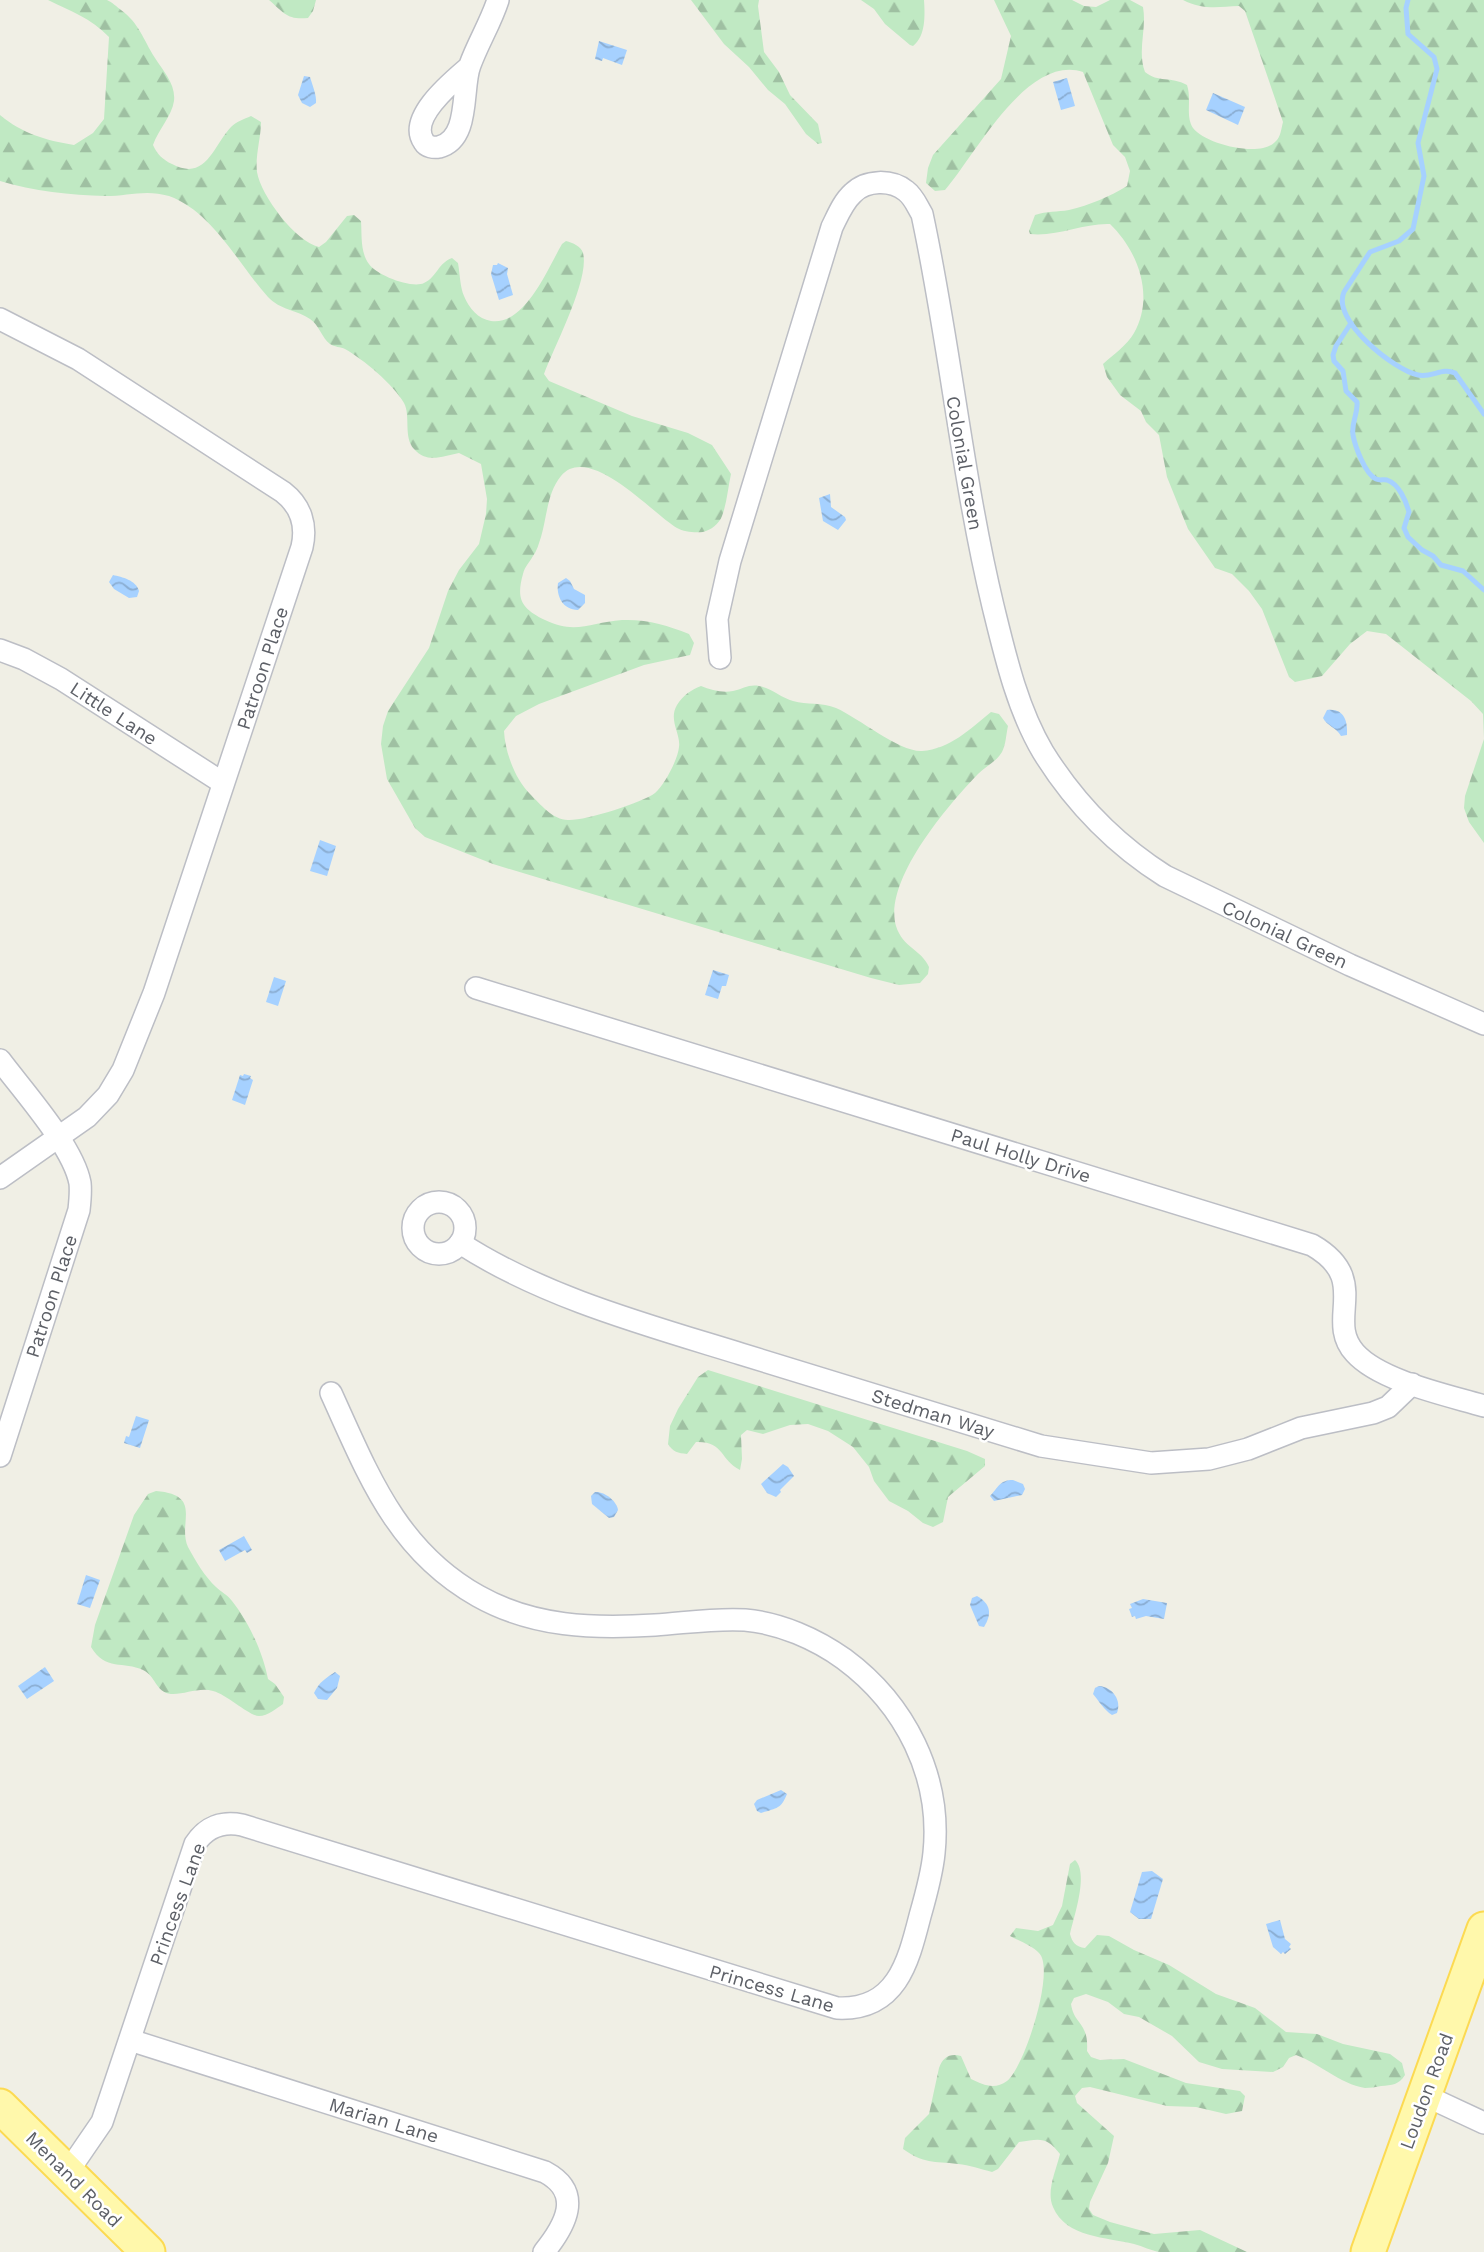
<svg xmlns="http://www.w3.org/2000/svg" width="1484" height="2252" font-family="'Work Sans',sans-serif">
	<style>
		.forest { fill: url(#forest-firs) }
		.water { fill: url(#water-waves) }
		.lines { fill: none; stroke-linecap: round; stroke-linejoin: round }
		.stream { stroke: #a6d1ff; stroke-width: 5 }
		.street-casing { stroke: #bcbec5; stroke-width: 24 }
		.primary-casing { stroke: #fcda52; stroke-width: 37 }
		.street { stroke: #fff; stroke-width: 21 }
		.primary { stroke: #fff8ab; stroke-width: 33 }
		.labels { text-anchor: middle; stroke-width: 5; stroke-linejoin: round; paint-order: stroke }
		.street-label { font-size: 19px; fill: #5d6067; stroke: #fff }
	</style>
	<defs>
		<pattern id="forest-firs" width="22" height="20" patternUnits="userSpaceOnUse" patternTransform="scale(1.75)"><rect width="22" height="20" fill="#c0e9c3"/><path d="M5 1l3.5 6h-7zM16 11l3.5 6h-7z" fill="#9fc0a2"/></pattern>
		<pattern id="water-waves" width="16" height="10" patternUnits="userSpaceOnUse" patternTransform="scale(1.75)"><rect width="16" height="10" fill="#a6d1ff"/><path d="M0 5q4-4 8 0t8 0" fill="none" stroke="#8aadd2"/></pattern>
	</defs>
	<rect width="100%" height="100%" fill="#f0efe5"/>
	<g class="forest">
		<path d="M 48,0 C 61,0 96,0 107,0 C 112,2 117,7 121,10 C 139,23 143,39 155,58 C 163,71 176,84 174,101 C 172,116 158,130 153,145 C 157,154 163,160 172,164 C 206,182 213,146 231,127 C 236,122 244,119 251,116 L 261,122 C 261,138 255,156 257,172 C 261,196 296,242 319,247 L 326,242 L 347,216 L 354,215 L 361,221 C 362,235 360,252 369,264 C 376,275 412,289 424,283 C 437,277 438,263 452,258 L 458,263 C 460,274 460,287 464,296 C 469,308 478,319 491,321 C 525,326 548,268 562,244 L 566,241 C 573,243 581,246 583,253 C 590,279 554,347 544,374 L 549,381 L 632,416 L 688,433 L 712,445 L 731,474 C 728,487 727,503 722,516 C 719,524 711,530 703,532 C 695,533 684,532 677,528 C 653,514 589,442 561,476 C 547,493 547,517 541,537 C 539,543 537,551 533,556 C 529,563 525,566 523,574 C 516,599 521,608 545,620 C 575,635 592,622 622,620 C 647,619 667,625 689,634 L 694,643 L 690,655 L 644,665 L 539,704 L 516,716 L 504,731 C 505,752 515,779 530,794 C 540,804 553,820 568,820 C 584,821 642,803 655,793 C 664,786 678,759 679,747 C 681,734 668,720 677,705 C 683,695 691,690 701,686 C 711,690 722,693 733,691 C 743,689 749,684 759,686 C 771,688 782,698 793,701 C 807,705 822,702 836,708 C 859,718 899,752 922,751 C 950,749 970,729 991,712 L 999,714 L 1008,726 C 1006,735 1006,744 1002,752 C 997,761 985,767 978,774 C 948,805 883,881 896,926 C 903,948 921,949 929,967 L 928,974 L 920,983 L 899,985 L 871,978 L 493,864 L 425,837 L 415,828 L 387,779 L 381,744 L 383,726 L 388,711 L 429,648 L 448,591 L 459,570 L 479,544 L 486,514 L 487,499 L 481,464 L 459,453 C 443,456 427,464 414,449 C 403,437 411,416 404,403 C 394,385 363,359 345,349 C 341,347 334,347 330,344 C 322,338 319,325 310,319 C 297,310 280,310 268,297 C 238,264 213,212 169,196 C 146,189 128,196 105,196 C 71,195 33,191 0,181 L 0,115 C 23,134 45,140 74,145 L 93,133 L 104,119 L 109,37 C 91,18 70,11 48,0 Z"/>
		<path d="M 269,0 L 316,0 L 313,11 L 308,18 C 287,20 284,13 269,0 Z"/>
		<polygon points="691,0 759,0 758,6 764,52 779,72 790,95 818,124 822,143 818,144 806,134 785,104 768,90 749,67 724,44"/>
		<path d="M 861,0 L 924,0 C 925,15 926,36 913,46 L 910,45 L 885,24 L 874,9 Z"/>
		<path d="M 994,0 L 1072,0 L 1084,6 L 1096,7 L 1110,0 L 1130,0 L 1143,7 C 1147,29 1137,51 1145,72 C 1158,83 1171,76 1187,85 C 1192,100 1185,116 1193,128 C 1205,144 1260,158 1275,142 C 1281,137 1281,129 1283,122 L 1245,11 L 1239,6 C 1218,7 1202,10 1183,0 L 1484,0 L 1484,843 L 1469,822 L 1464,808 L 1465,796 L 1484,739 L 1483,714 L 1471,701 L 1386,634 L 1367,631 L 1350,644 L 1322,676 L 1295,682 L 1289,677 L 1262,609 L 1249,591 L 1232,574 L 1215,568 L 1188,529 L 1167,477 L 1159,435 L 1146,422 L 1141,411 L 1120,395 L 1107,377 L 1103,364 C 1113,355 1127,345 1134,333 C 1155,296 1138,251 1110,224 C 1083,223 1057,237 1030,234 L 1029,231 L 1035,215 C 1047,211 1057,212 1069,210 C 1090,205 1109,197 1127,186 L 1130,171 L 1125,157 L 1113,145 L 1083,72 C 1027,54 976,154 945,190 L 935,191 L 926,183 L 928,168 L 933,155 L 1001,79 L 1011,36 Z"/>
		<path d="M 708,1370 L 967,1451 L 985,1459 L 985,1466 L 948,1497 L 943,1522 L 933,1527 L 923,1523 L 908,1511 L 889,1501 L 874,1481 L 869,1467 L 853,1447 L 828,1431 L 808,1424 L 790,1425 L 763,1434 L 747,1430 L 741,1435 L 742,1459 L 740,1470 C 720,1460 724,1441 696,1442 L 687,1454 C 678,1453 673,1452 668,1444 L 670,1426 L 678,1409 L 698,1377 Z"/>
		<path d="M 156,1491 C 204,1495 177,1523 188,1547 C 195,1560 205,1577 216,1587 C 221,1592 228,1595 232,1601 C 249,1622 263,1653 268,1679 L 275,1684 L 284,1697 L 283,1704 C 277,1708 268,1716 259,1716 C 249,1716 228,1695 213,1691 C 199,1687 184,1695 171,1694 C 155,1692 156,1676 143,1670 C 124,1661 105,1671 91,1647 L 95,1625 L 134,1515 L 148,1494 Z"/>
		<path d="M 1075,1860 C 1089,1873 1074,1916 1070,1934 C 1072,1942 1076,1947 1085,1948 L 1097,1935 L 1109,1936 L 1134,1950 L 1169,1965 L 1216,1994 L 1255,2008 L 1286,2032 L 1317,2034 L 1343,2044 L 1390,2054 L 1402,2063 L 1405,2075 C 1399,2085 1392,2085 1381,2086 C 1376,2087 1370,2088 1365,2088 C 1340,2084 1319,2063 1296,2055 L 1289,2058 L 1283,2067 L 1273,2072 L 1222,2069 L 1199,2062 L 1172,2036 L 1139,2017 L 1124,2014 L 1108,2002 L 1086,1994 L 1074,1998 L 1071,2004 C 1074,2025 1089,2022 1087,2051 L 1091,2057 L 1100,2060 L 1124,2059 L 1186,2083 L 1240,2091 L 1245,2096 L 1242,2111 L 1226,2114 L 1196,2107 L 1167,2106 L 1090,2087 L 1082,2088 L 1075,2096 L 1077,2103 L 1114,2136 L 1108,2163 L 1090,2202 L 1089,2209 L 1093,2215 L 1110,2222 L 1154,2234 L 1200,2230 L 1247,2252 C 1219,2252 1188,2252 1160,2252 C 1151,2251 1143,2246 1134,2244 C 1107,2237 1066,2238 1053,2207 C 1046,2191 1056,2171 1060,2154 C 1046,2136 1040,2139 1019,2142 L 998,2169 L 992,2172 C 981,2169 969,2165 958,2164 C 933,2161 924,2164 903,2149 L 905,2138 L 929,2114 L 939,2068 C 943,2057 950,2053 961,2056 L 971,2079 C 983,2085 995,2090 1007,2081 C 1024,2068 1056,1970 1039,1953 C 1033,1946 1019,1941 1010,1936 L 1016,1928 L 1038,1931 L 1053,1925 L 1062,1906 L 1070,1864 Z"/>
	</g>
	<g class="water">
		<polygon points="599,41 627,50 622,65 603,58 602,61 595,59"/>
		<path d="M 304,76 L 310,77 C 312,84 317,96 316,103 L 310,107 L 302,103 L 298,95 Z"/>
		<polygon points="1067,78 1075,106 1061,110 1053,82"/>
		<polygon points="1213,93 1245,107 1238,125 1206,110"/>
		<polygon points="498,263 508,268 507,274 513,295 499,300 491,274 493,265 497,265"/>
		<polygon points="830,494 831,507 845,517 846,520 838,530 823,521 819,498"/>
		<path d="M 113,575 C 122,577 136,580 139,591 L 137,597 L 129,598 L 114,589 L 109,582 Z"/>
		<path d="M 566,578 L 570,581 L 574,589 L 585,595 L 585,603 L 578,610 C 563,610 556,596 558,583 Z"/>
		<path d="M 1327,710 C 1344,708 1348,721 1347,735 L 1341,736 C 1336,727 1327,726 1323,718 Z"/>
		<polygon points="320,840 336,846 327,876 310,871"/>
		<polygon points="713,970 729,975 726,986 722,986 718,999 705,995"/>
		<polygon points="274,977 286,981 278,1006 266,1002"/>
		<polygon points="244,1074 251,1076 250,1078 253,1080 245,1105 232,1100 240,1075 243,1076"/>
		<polygon points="136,1416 149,1420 140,1448 124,1443 126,1436 129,1437"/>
		<polygon points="783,1464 788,1467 794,1476 780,1490 781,1492 776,1497 767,1493 761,1484"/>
		<path d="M 1013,1480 L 1023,1484 L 1025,1489 L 1022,1495 L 994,1501 L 990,1496 C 998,1488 999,1480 1013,1480 Z"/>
		<path d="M 595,1492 C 604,1491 617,1501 618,1510 L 614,1517 L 609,1518 L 592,1504 L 591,1496 Z"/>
		<polygon points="244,1536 252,1550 247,1553 245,1550 225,1561 219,1550"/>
		<polygon points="86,1575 100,1580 90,1608 77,1604"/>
		<path d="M 977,1596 C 991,1604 992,1614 984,1627 L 979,1626 L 970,1605 L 972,1598 Z"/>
		<polygon points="1143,1599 1167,1603 1164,1619 1146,1616 1136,1619 1135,1616 1132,1617 1129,1609 1132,1608 1130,1604"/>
		<polygon points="45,1667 54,1681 27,1699 18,1686"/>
		<path d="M 335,1672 L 340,1676 L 337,1688 L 327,1700 L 318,1699 L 314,1693 C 319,1682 326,1678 335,1672 Z"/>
		<path d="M 1099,1686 C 1113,1687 1122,1701 1117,1713 L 1112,1715 C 1104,1710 1099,1701 1093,1694 L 1095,1688 Z"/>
		<path d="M 781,1790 L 787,1794 C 781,1809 777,1808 761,1813 L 757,1811 L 754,1804 L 757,1800 Z"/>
		<polygon points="1152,1871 1163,1879 1151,1919 1139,1919 1130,1912 1142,1872"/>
		<polygon points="1280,1920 1285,1939 1291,1944 1289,1947 1291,1949 1285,1954 1283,1952 1281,1954 1273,1947 1266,1924"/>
	</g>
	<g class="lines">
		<g class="stream">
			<path d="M 1408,0 L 1406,8 L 1408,34 L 1434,57 L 1437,69 L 1418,143 L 1424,176 L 1413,229 L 1399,241 L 1370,252 L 1344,292 C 1331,320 1394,370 1418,375 C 1432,378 1442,367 1455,373 L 1484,414"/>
			<path d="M 1351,323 L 1336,346 L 1333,355 L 1334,361 L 1343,371 L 1346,391 L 1357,402 C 1358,414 1351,423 1353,435 C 1355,446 1365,474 1376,479 C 1381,481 1382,479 1387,480 C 1399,484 1406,501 1409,512 L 1404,528 L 1408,537 L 1422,550 L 1433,556 L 1441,565 L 1463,571 L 1484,590"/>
		</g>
		<g class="street-casing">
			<g id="street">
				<path d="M 468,68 C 453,81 407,118 424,142 C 427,147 434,148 439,147 C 471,139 461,87 470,65 C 478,43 491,22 498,0"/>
				<path d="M 0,319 L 78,359 L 283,492 C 301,506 307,525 302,547 L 154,993 L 123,1070 L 108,1095 L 87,1117 L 0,1178"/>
				<polyline points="0,650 24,659 61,679 223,783"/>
				<path d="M 720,658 L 717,619 L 730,561 L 832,227 C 838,215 843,202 853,193 C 866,180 891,179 906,191 C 914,197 917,206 922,214 C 950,344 962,477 993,606 C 1005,655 1017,708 1043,752 C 1074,802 1116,845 1165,876 L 1350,965 L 1484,1024"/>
				<path d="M 476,988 L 1312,1245 C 1373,1280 1324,1319 1355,1353 C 1380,1381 1447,1395 1484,1406"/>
				<path d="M 0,1060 C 23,1091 73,1146 80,1183 C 81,1192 80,1201 79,1210 L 0,1456"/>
				<circle cx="439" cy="1228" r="26"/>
				<path d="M 460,1243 C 543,1297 647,1325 741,1354 C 841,1385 941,1416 1041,1446 L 1151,1463 L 1209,1459 L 1248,1449 L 1301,1428 L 1373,1413 L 1388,1407 L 1412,1384"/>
				<path d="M 130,2040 L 545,2172 C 584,2193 565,2226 544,2252"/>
				<polyline points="1424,2095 1484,2123"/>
				<path d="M 67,2173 L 102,2122 L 195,1844 C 206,1827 222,1821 242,1825 L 837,2008 C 896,2011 908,1963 920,1916 C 926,1895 932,1874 934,1853 C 942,1776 905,1704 844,1659 C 816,1639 780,1623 745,1620 C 715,1618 685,1623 655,1625 C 593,1629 533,1627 478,1596 C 396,1550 368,1474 331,1393"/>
			</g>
		</g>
		<g class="primary-casing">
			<g id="primary">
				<polyline points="0,2106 148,2252"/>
				<polyline points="1368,2252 1484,1929"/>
			</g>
		</g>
		<use href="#street" class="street"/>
		<use href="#primary" class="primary"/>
	</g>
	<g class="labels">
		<g class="street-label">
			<text transform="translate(965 463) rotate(80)" y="7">Colonial Green</text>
			<text transform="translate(262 668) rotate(-72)" y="7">Patroon Place</text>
			<text transform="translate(114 713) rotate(33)" y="7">Little Lane</text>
			<text transform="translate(1285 934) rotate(25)" y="7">Colonial Green</text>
			<text transform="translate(1021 1155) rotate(17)" y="7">Paul Holly Drive</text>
			<text transform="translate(51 1296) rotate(-72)" y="7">Patroon Place</text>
			<text transform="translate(933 1413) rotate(17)" y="7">Stedman Way</text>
			<text transform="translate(177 1904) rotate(-70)" y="7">Princess Lane</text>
			<text transform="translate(772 1988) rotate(16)" y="7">Princess Lane</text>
			<text transform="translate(1426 2091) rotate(-70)" y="7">Loudon Road</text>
			<text transform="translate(384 2120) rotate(17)" y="7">Marian Lane</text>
			<text transform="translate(74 2179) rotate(45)" y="7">Menand Road</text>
		</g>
	</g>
</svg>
